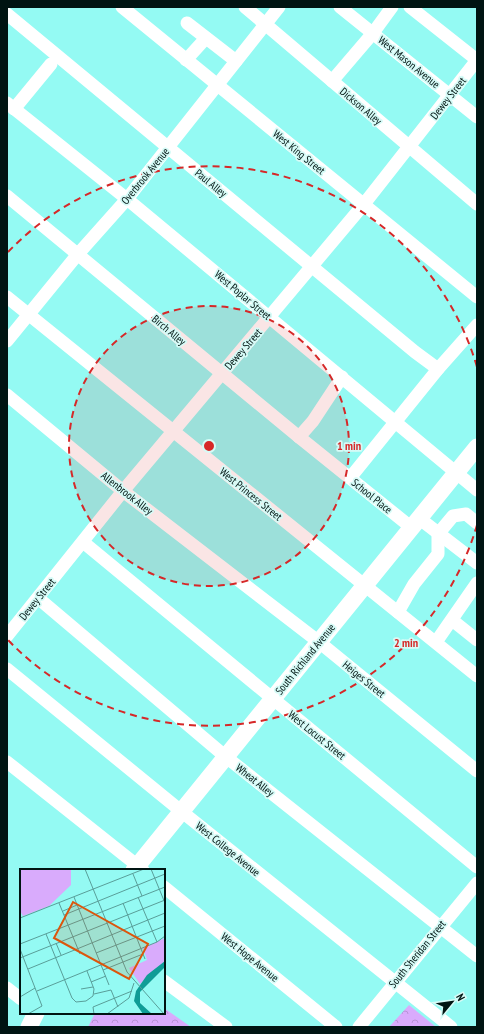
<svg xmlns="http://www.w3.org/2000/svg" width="484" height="1034" font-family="'PT Sans Narrow',sans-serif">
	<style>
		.park { fill: url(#park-crowns) }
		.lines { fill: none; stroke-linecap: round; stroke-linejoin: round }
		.minor { stroke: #fff; stroke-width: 13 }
		.major { stroke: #fff; stroke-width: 17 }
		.ring { fill: none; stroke: #d62828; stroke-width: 2; stroke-dasharray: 7 5 }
		.labels { text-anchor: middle; stroke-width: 3.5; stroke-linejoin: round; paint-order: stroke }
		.street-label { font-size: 11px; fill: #001412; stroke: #d6fbf7 }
		.inset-road { fill: none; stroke: #599e99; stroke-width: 1 }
		.view { fill: #dc560c; fill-opacity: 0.15; stroke: #dc560c; stroke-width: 2 }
		.inset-edge { fill: none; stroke: #001412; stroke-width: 2 }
		.centre { fill: #d62828; stroke: #d6fbf7; stroke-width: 2 }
		.ring-label { font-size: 12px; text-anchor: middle; font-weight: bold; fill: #d62828; stroke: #d6fbf7; stroke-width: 3.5; stroke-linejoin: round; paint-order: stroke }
	</style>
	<defs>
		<pattern id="park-crowns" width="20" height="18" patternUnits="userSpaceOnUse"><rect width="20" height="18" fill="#d9abfc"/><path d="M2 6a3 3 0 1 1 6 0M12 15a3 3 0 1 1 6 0" fill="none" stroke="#b892d7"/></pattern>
	</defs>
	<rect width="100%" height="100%" fill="#94faf3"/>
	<g class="park">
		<polygon points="409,1005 436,1027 389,1027"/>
		<polygon points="164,1008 191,1027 88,1027 95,1013 164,1013"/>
	</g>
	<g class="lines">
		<g class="minor">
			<polyline points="122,7 477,297"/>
			<polyline points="245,7 477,204"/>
			<polyline points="340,7 477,117"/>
			<polyline points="410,7 477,60"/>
			<polyline points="7,14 415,352 438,369"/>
			<polyline points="187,23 236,61"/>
			<polyline points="186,60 206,38"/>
			<polyline points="332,81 373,33 392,7"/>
			<polyline points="7,103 127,199 477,490"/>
			<polyline points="14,109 51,64"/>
			<polyline points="7,196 299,437 412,528"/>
			<polyline points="7,297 477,676"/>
			<polyline points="7,341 78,254 127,199 279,7"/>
			<polyline points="7,395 123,491 319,642 477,771"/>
			<polyline points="299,437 313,421 342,377"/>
			<polyline points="350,478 438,369 477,325"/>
			<polyline points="420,519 477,563"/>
			<polyline points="83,542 477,867"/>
			<polyline points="38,598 226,757 477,956"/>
			<polyline points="398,612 414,584 438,554 438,534 453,516 466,514 477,523"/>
			<polyline points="452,620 477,640"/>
			<polyline points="7,636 123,491 364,204 477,60"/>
			<polyline points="436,642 477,583"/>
			<polyline points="7,669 181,811 451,1027"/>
			<polyline points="7,762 143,870"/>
			<polyline points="164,887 336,1027"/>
			<polyline points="164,981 226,1027"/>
			<polyline points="7,988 21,999"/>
			<polyline points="359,1027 477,883"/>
		</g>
		<g class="major">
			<polyline points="134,870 477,447"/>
			<polyline points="29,1027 36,1013"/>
		</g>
	</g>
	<circle cx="209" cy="446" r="140" fill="#d62828" fill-opacity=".12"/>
	<g class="ring">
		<circle cx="209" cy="446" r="140"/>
		<path d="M477 525A279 279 0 0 1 8 640M8 252A279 279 0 0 1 477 367"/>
	</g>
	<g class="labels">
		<g class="street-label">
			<text transform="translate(409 62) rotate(39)" y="4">West Mason Avenue</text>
			<text transform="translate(448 98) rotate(-52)" y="4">Dewey Street</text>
			<text transform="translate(361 106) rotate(40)" y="4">Dickson Alley</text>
			<text transform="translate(299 152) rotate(39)" y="4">West King Street</text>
			<text transform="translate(145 176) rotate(-51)" y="4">Overbrook Avenue</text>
			<text transform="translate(211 183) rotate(39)" y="4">Paul Alley</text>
			<text transform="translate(243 295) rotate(40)" y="4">West Poplar Street</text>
			<text transform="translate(169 330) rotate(40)" y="4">Birch Alley</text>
			<text transform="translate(243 349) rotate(-49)" y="4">Dewey Street</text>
			<text transform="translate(127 493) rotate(38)" y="4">Allenbrook Alley</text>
			<text transform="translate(251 494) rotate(39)" y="4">West Princess Street</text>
			<text transform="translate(372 496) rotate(39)" y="4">School Place</text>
			<text transform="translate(37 599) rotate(-51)" y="4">Dewey Street</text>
			<text transform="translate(305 659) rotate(-51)" y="4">South Richland Avenue</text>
			<text transform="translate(364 679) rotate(39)" y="4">Heiges Street</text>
			<text transform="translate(317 735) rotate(39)" y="4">West Locust Street</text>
			<text transform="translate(255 780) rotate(38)" y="4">Wheat Alley</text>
			<text transform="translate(228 849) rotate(39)" y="4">West College Avenue</text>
			<text transform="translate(417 954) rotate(-51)" y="4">South Sheridan Street</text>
			<text transform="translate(250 957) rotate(39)" y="4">West Hope Avenue</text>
		</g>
	</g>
	<g transform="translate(20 869)">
		<rect width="145" height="145" fill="#94faf3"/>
		<path d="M 0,0 L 51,0 L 51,16 L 29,37 L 3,47 L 0,42 ZM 145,69 L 145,92 L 120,115 L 109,99 L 127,91 L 123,79 Z" fill="#d9abfc"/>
		<path d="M 145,92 L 145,98 L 120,123 L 120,134 L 132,145 L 123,145 L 114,132 L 116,122 L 127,106 Z" fill="#0f9c96"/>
		<path class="inset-road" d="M 65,0 L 107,103 L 144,145M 131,0 L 145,34M 113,5 L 122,27M 54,28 L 89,116M 118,28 L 137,73M 39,34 L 60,85M 103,34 L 125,90M 43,42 L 57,36M 44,46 L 145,5M 0,49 L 124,0M 26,65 L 52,129 L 56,133 L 66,132 L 73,127 L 74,120 L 67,102M 36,74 L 41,86M 0,75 L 145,18M 0,80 L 22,137 L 8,145M 76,84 L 145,57M 0,89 L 145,31M 8,100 L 145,44M 83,101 L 123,85M 71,113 L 86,107M 61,120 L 73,118M 17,122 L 137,73 L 145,67M 74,125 L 91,121 L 98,138M 0,128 L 15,119M 74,145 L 73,138 L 112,122M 87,145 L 109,129 L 114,114"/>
		<path class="view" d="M 53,33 L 128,75 L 109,110 L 34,69 Z"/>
		<rect width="145" height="145" class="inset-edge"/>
	</g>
	<circle cx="209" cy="446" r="6" class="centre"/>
	<g class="ring-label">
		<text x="349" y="450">1 min</text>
		<text x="406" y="647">2 min</text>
	</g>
	<rect width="484" height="1034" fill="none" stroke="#001412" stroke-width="16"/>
	<g transform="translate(452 1002) rotate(61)" stroke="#d6fbf7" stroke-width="3" paint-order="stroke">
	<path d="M0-3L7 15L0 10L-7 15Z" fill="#001412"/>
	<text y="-6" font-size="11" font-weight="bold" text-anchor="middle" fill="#001412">N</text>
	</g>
</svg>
